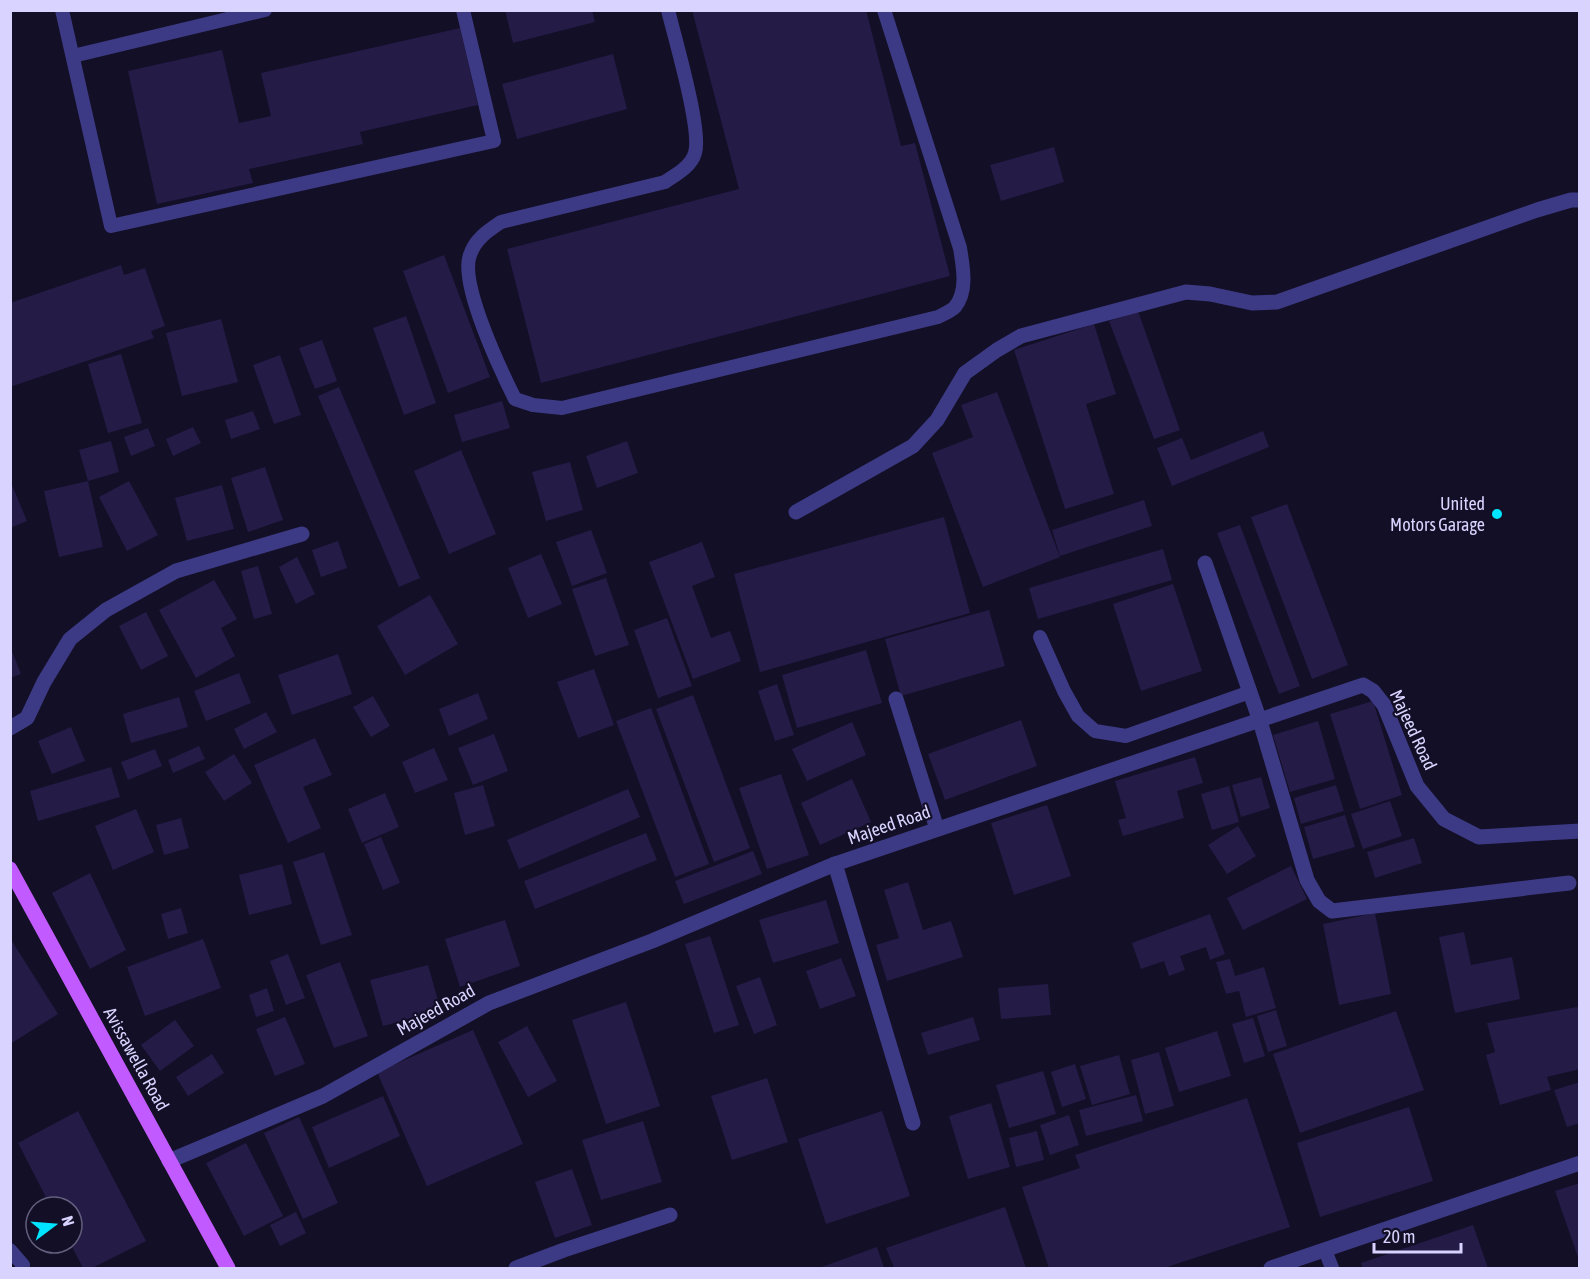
<svg xmlns="http://www.w3.org/2000/svg" width="1590" height="1279" font-family="'Asap Condensed',sans-serif">
	<style>
		.building { fill: #241b47 }
		.lines { fill: none; stroke-linecap: round; stroke-linejoin: round }
		.service { stroke: #3d3a85; stroke-width: 14 }
		.minor { stroke: #3d3a85; stroke-width: 15 }
		.tertiary { stroke: #3d3a85; stroke-width: 15 }
		.primary { stroke: #c25bff; stroke-width: 15 }
		.poi-dot { fill: #00e5ff; stroke: #130f26; stroke-width: 2 }
		.labels { text-anchor: middle; stroke-width: 4.5; stroke-linejoin: round; paint-order: stroke }
		.poi-label { font-size: 18px; fill: #d9d4ff; stroke: #130f26; text-anchor: end }
		.street-label { font-size: 18px; fill: #d9d4ff; stroke: #130f26 }
	</style>
	<rect width="100%" height="100%" fill="#130f26"/>
	<g class="building">
		<polygon points="505,10 592,10 595,22 513,43"/>
		<polygon points="692,10 866,10 901,146 915,143 950,276 541,383 507,249 739,189"/>
		<polygon points="460,28 478,105 360,132 363,144 249,169 253,183 157,204 128,71 222,50 239,123 271,116 261,73"/>
		<polygon points="613,54 627,109 517,139 502,84"/>
		<polygon points="1054,147 1064,182 1001,201 990,165"/>
		<polygon points="444,255 490,377 448,393 403,271"/>
		<polygon points="121,265 124,275 145,268 165,326 151,331 154,338 10,387 10,303"/>
		<polygon points="1138,311 1180,430 1154,439 1109,321"/>
		<polygon points="406,316 436,403 404,415 373,328"/>
		<polygon points="221,319 238,382 182,396 166,333"/>
		<polygon points="1094,324 1116,394 1086,404 1114,494 1065,509 1014,350"/>
		<polygon points="322,340 337,381 315,389 299,348"/>
		<polygon points="121,354 142,423 108,433 88,364"/>
		<polygon points="280,355 301,415 274,424 253,365"/>
		<polygon points="339,387 420,578 399,587 318,396"/>
		<polygon points="997,392 1060,557 983,587 932,453 973,437 961,405"/>
		<polygon points="502,401 510,428 462,442 454,415"/>
		<polygon points="253,411 260,429 231,439 225,420"/>
		<polygon points="193,427 201,443 173,456 166,439"/>
		<polygon points="148,428 155,446 131,456 124,437"/>
		<polygon points="1263,431 1269,447 1172,486 1157,448 1182,438 1191,460"/>
		<polygon points="111,441 119,472 88,481 79,450"/>
		<polygon points="627,441 638,473 597,488 586,456"/>
		<polygon points="461,450 496,534 449,554 414,471"/>
		<polygon points="570,462 583,510 546,521 532,472"/>
		<polygon points="265,467 283,520 248,532 231,478"/>
		<polygon points="10,480 27,521 10,528"/>
		<polygon points="88,481 103,547 59,557 44,491"/>
		<polygon points="129,481 158,535 127,551 99,497"/>
		<polygon points="222,485 234,529 187,541 175,498"/>
		<polygon points="1144,500 1152,526 1060,556 1052,530"/>
		<polygon points="1287,504 1348,665 1312,679 1251,517"/>
		<polygon points="944,517 970,613 760,672 734,574"/>
		<polygon points="1240,525 1300,686 1279,694 1217,533"/>
		<polygon points="591,530 607,573 572,586 556,542"/>
		<polygon points="338,541 347,568 321,577 312,550"/>
		<polygon points="702,542 715,577 692,586 711,638 730,631 741,661 693,679 649,562"/>
		<polygon points="1163,549 1172,580 1038,619 1029,588"/>
		<polygon points="541,554 562,604 528,618 508,568"/>
		<polygon points="297,557 315,594 296,604 279,567"/>
		<polygon points="258,566 272,614 254,619 241,571"/>
		<polygon points="606,578 629,645 595,656 572,589"/>
		<polygon points="214,580 237,619 221,628 235,656 196,678 159,610"/>
		<polygon points="1173,584 1202,671 1141,691 1113,604"/>
		<polygon points="430,595 458,644 405,675 377,626"/>
		<polygon points="989,610 1005,666 901,696 885,639"/>
		<polygon points="146,612 168,656 141,670 119,626"/>
		<polygon points="667,618 692,686 658,698 634,630"/>
		<polygon points="10,646 21,674 10,678"/>
		<polygon points="866,650 882,703 797,728 782,675"/>
		<polygon points="338,654 352,694 292,715 278,675"/>
		<polygon points="594,669 614,725 578,738 557,682"/>
		<polygon points="239,673 251,703 206,721 194,691"/>
		<polygon points="777,684 794,735 775,741 758,691"/>
		<polygon points="478,693 488,719 449,736 439,709"/>
		<polygon points="693,695 750,848 714,862 656,709"/>
		<polygon points="373,696 390,726 371,737 353,707"/>
		<polygon points="179,697 188,727 131,743 123,714"/>
		<polygon points="1373,701 1402,795 1360,809 1330,714"/>
		<polygon points="651,708 709,864 675,877 616,721"/>
		<polygon points="266,712 277,732 244,749 234,729"/>
		<polygon points="1021,720 1037,766 945,800 928,754"/>
		<polygon points="1318,721 1335,779 1290,792 1273,735"/>
		<polygon points="852,722 866,755 807,781 792,749"/>
		<polygon points="71,727 85,761 52,774 38,741"/>
		<polygon points="494,734 508,771 473,785 458,748"/>
		<polygon points="315,738 332,775 303,787 321,828 288,843 254,765"/>
		<polygon points="199,746 205,759 173,773 168,760"/>
		<polygon points="434,748 448,780 415,793 402,762"/>
		<polygon points="155,749 162,766 128,780 121,762"/>
		<polygon points="234,754 252,783 224,801 205,772"/>
		<polygon points="1195,757 1203,783 1177,791 1184,818 1123,836 1118,820 1126,818 1115,781"/>
		<polygon points="111,767 120,797 38,821 30,791"/>
		<polygon points="781,774 809,855 767,869 739,788"/>
		<polygon points="1261,777 1270,808 1241,817 1232,785"/>
		<polygon points="852,779 871,822 820,845 801,803"/>
		<polygon points="483,785 495,826 465,835 454,793"/>
		<polygon points="1336,785 1344,811 1301,824 1294,798"/>
		<polygon points="1229,786 1239,822 1212,830 1201,794"/>
		<polygon points="628,789 640,817 519,869 507,840"/>
		<polygon points="385,793 399,827 362,843 348,809"/>
		<polygon points="1390,801 1402,836 1363,849 1351,814"/>
		<polygon points="1047,805 1071,876 1014,895 991,823"/>
		<polygon points="136,809 154,852 113,870 95,826"/>
		<polygon points="1345,815 1355,847 1313,859 1304,827"/>
		<polygon points="181,818 189,848 164,855 156,825"/>
		<polygon points="1238,826 1256,856 1227,874 1208,845"/>
		<polygon points="646,833 657,860 535,909 524,881"/>
		<polygon points="381,837 400,883 383,890 364,844"/>
		<polygon points="1414,838 1422,863 1375,878 1367,852"/>
		<polygon points="753,851 762,874 684,904 675,881"/>
		<polygon points="324,852 352,935 321,945 293,862"/>
		<polygon points="282,864 292,904 249,915 239,875"/>
		<polygon points="1291,866 1307,899 1243,930 1227,898"/>
		<polygon points="90,873 126,950 90,969 52,893"/>
		<polygon points="908,882 923,930 951,921 963,957 887,981 876,945 899,938 884,890"/>
		<polygon points="826,900 839,943 773,963 759,920"/>
		<polygon points="181,908 188,933 168,939 161,914"/>
		<polygon points="1375,913 1391,994 1339,1005 1323,924"/>
		<polygon points="1210,914 1225,954 1210,960 1206,947 1180,956 1185,970 1169,976 1164,961 1141,969 1132,943"/>
		<polygon points="505,920 520,966 460,987 445,939"/>
		<polygon points="1464,932 1471,965 1512,957 1520,999 1455,1013 1439,937"/>
		<polygon points="710,936 739,1025 714,1033 685,944"/>
		<polygon points="10,938 58,1014 10,1044"/>
		<polygon points="203,939 221,988 145,1016 127,967"/>
		<polygon points="288,954 305,998 286,1005 270,961"/>
		<polygon points="841,958 856,996 820,1009 806,971"/>
		<polygon points="1230,959 1235,976 1264,967 1276,1008 1246,1017 1239,991 1226,994 1216,962"/>
		<polygon points="340,962 368,1036 334,1048 306,975"/>
		<polygon points="428,965 441,1011 383,1026 370,980"/>
		<polygon points="760,977 777,1025 754,1034 736,986"/>
		<polygon points="1048,984 1051,1015 1001,1019 998,988"/>
		<polygon points="267,988 274,1011 256,1017 249,995"/>
		<polygon points="626,1002 660,1106 606,1124 572,1020"/>
		<polygon points="1577,1007 1580,1014 1580,1069 1547,1077 1551,1090 1500,1105 1486,1055 1495,1052 1487,1023"/>
		<polygon points="1276,1010 1287,1046 1268,1052 1257,1016"/>
		<polygon points="1396,1011 1424,1090 1300,1133 1273,1054"/>
		<polygon points="285,1017 305,1064 275,1076 256,1029"/>
		<polygon points="973,1017 980,1040 928,1055 921,1033"/>
		<polygon points="1253,1018 1265,1056 1244,1063 1232,1024"/>
		<polygon points="175,1020 194,1046 160,1071 141,1045"/>
		<polygon points="527,1026 557,1081 528,1097 498,1042"/>
		<polygon points="473,1030 523,1144 427,1186 377,1072"/>
		<polygon points="1217,1031 1231,1076 1179,1092 1165,1048"/>
		<polygon points="1159,1052 1174,1106 1145,1114 1131,1060"/>
		<polygon points="212,1054 224,1073 188,1096 176,1077"/>
		<polygon points="1119,1055 1130,1094 1092,1105 1080,1066"/>
		<polygon points="1075,1064 1086,1099 1062,1107 1051,1072"/>
		<polygon points="1043,1071 1056,1114 1009,1128 996,1085"/>
		<polygon points="767,1078 788,1142 732,1160 711,1096"/>
		<polygon points="1580,1082 1580,1123 1567,1127 1554,1090"/>
		<polygon points="1136,1095 1143,1121 1086,1136 1079,1110"/>
		<polygon points="383,1096 400,1136 329,1168 312,1127"/>
		<polygon points="1247,1098 1290,1227 1164,1268 1049,1268 1022,1187 1080,1168 1075,1155"/>
		<polygon points="991,1103 1010,1167 968,1179 949,1116"/>
		<polygon points="1409,1107 1433,1181 1320,1217 1297,1143"/>
		<polygon points="78,1111 146,1241 92,1268 83,1268 70,1243 72,1243 72,1207 51,1207 18,1143"/>
		<polygon points="882,1111 910,1196 826,1224 798,1139"/>
		<polygon points="1069,1115 1079,1145 1050,1155 1040,1125"/>
		<polygon points="299,1117 338,1203 303,1219 264,1133"/>
		<polygon points="643,1121 662,1182 601,1200 582,1140"/>
		<polygon points="1037,1131 1044,1160 1016,1167 1009,1138"/>
		<polygon points="246,1143 283,1216 244,1236 206,1163"/>
		<polygon points="572,1169 592,1225 555,1238 535,1182"/>
		<polygon points="1580,1183 1580,1260 1579,1260 1555,1191"/>
		<polygon points="1005,1207 1026,1268 894,1268 886,1248"/>
		<polygon points="296,1212 306,1233 280,1246 270,1225"/>
		<polygon points="1473,1225 1488,1268 1363,1268 1361,1263"/>
		<polygon points="877,1247 884,1268 819,1268"/>
	</g>
	<g class="lines">
		<g class="service">
			<polyline points="62,10 111,226 494,141 463,10"/>
			<path d="M 668,10 C 675,39 702,130 695,153 C 691,167 675,175 665,182 L 501,222 C 488,231 475,239 470,255 C 459,283 501,371 515,399 L 533,405 L 562,408 L 938,317 C 944,314 951,311 955,307 C 968,291 963,267 960,248 L 884,10"/>
			<polyline points="73,56 265,10"/>
			<polyline points="1040,637 1064,691 1078,716 1095,731 1126,736 1250,692"/>
			<polyline points="10,1250 23,1265 23,1268"/>
			<polyline points="1325,1250 1332,1268"/>
		</g>
		<g class="minor">
			<polyline points="796,512 913,446 937,420 965,373 997,350 1021,336 1186,292 1210,294 1252,303 1277,302 1537,210 1571,200 1580,200"/>
			<polyline points="1205,563 1260,721 1307,880 1319,901 1332,911 1569,883"/>
			<polyline points="896,699 937,829"/>
			<polyline points="10,728 27,718 44,682 70,639 106,610 176,571 302,534"/>
			<polyline points="835,864 913,1123"/>
			<polyline points="169,1161 323,1096 489,1003 652,941 835,864 1363,685 1373,691 1384,705 1417,786 1444,819 1479,837 1580,831"/>
			<polyline points="516,1268 564,1250 670,1215"/>
		</g>
		<polyline class="tertiary" points="1271,1268 1580,1163"/>
		<polyline class="primary" points="10,869 228,1268"/>
	</g>
	<circle class="poi-dot" cx="1497" cy="514" r="6"/>
	<g class="labels">
		<g class="poi-label">
			<text x="1485" y="510">United<tspan x="1485" dy="21">Motors Garage</tspan></text>
		</g>
		<g class="street-label">
			<text transform="translate(1413 730) rotate(65)" y="6">Majeed Road</text>
			<text transform="translate(889 825) rotate(-19)" y="6">Majeed Road</text>
			<text transform="translate(436 1010) rotate(-29)" y="6">Majeed Road</text>
			<text transform="translate(136 1059) rotate(61)" y="6">Avissawella Road</text>
		</g>
	</g>
	<rect width="1590" height="1279" fill="none" stroke="#d9d4ff" stroke-width="24"/>
	<g transform="translate(54 1225) rotate(74)"><circle r="28" fill="#130f26" stroke="#625e7d" stroke-width="1.5"/>
	<path d="M0-4.5L10 22L0 15L-10 22Z" fill="#00e5ff"/>
	<text y="-9" font-size="16" font-weight="bold" text-anchor="middle" fill="#d9d4ff">N</text>
	</g>
	<path d="M1374 1243v9h87v-9" fill="none" stroke="#d9d4ff" stroke-width="3"/>
	<text x="1383" y="1243" font-size="18" fill="#d9d4ff" stroke="#130f26" stroke-width="4.5" paint-order="stroke">20 m</text>
</svg>
